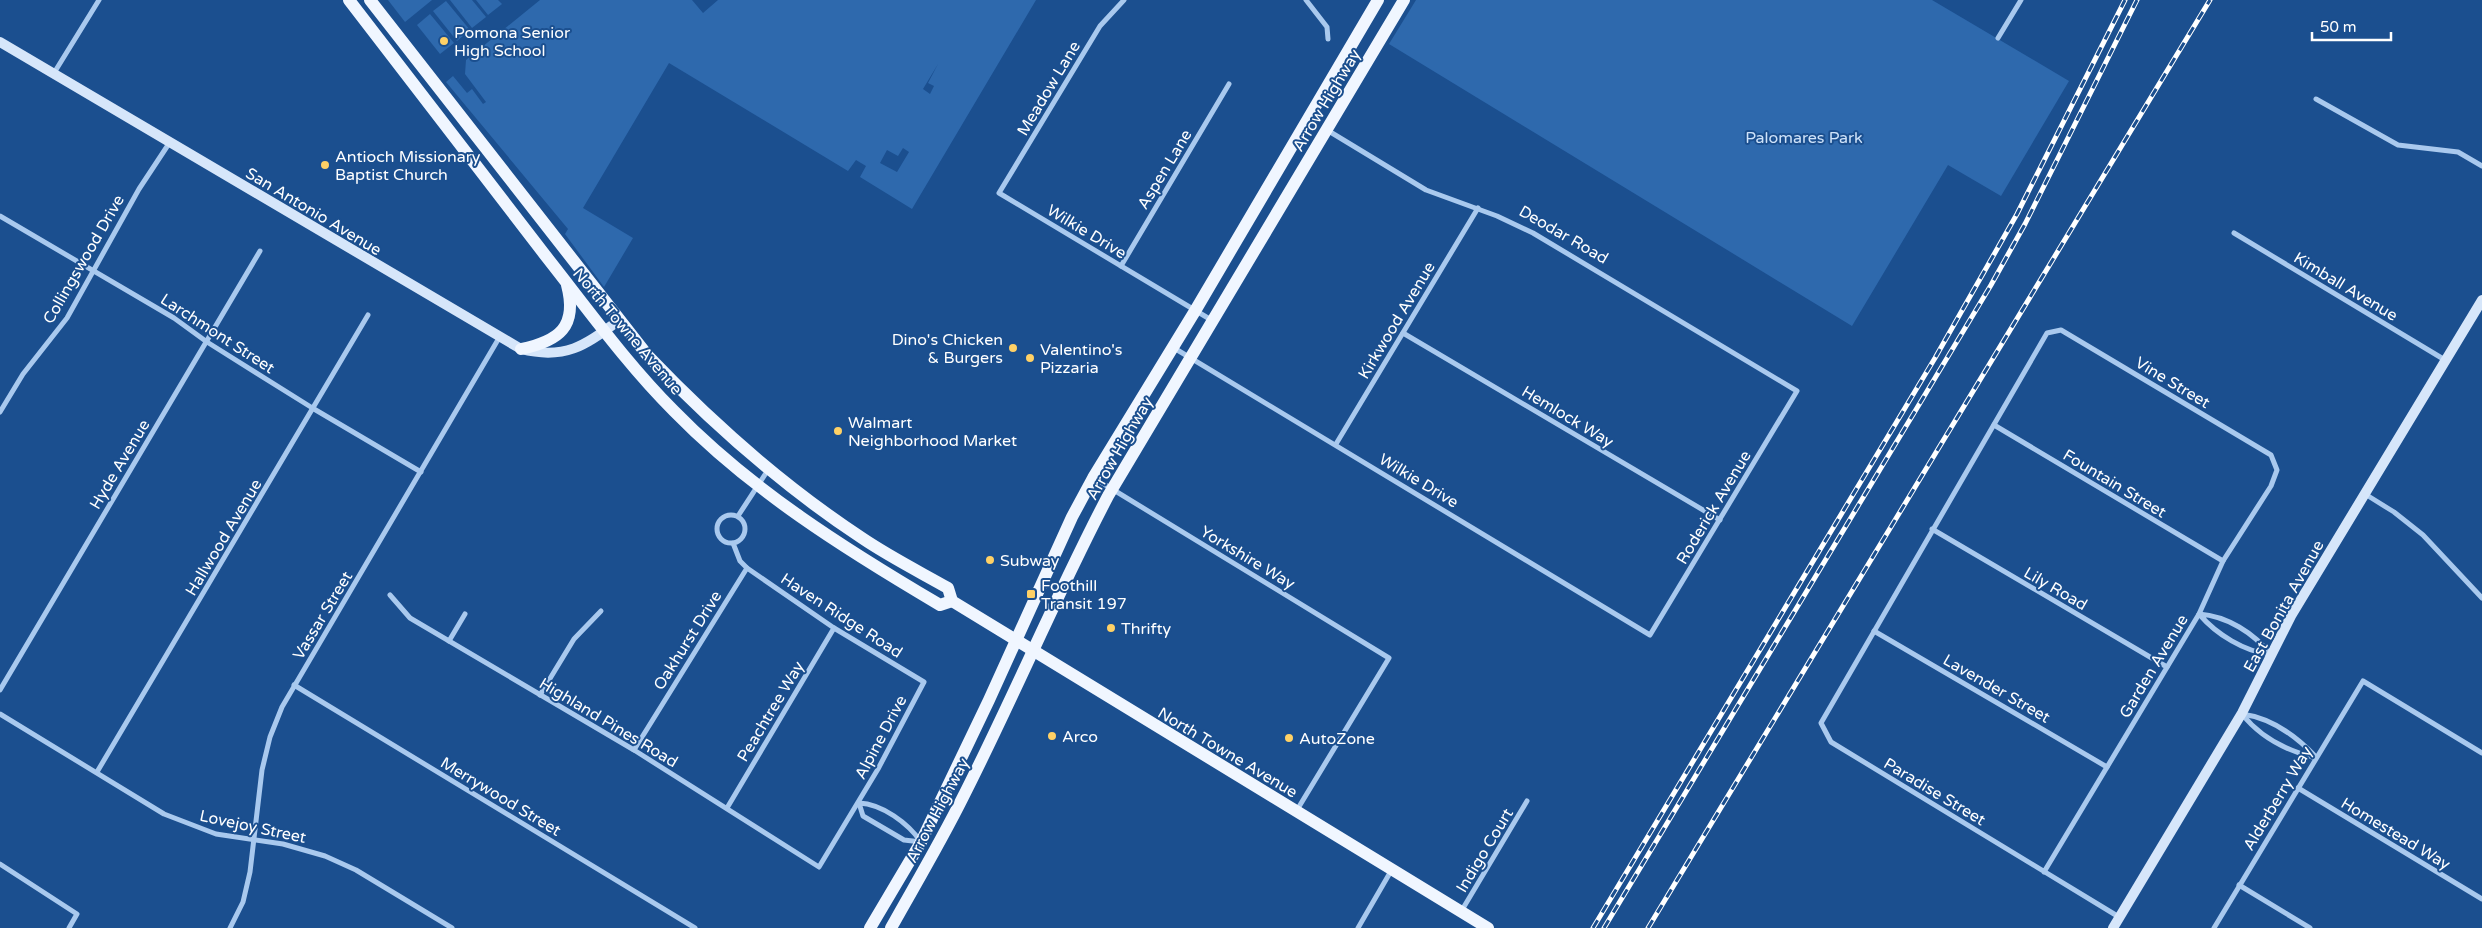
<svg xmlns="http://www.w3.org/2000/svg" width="2482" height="928" font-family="'Varela Round',sans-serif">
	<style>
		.green { fill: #2e69ad; fill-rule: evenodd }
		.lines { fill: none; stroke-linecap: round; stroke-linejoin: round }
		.minor { stroke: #a9c9ee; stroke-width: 5 }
		.secondary { stroke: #d6e6fa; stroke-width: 10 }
		.primary { stroke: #f0f6ff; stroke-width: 12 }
		.rail-casing { stroke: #fff; stroke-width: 5 }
		.rail { stroke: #1b4f8f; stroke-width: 3; stroke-dasharray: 9; stroke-linecap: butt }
		.poi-dot { fill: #ffd166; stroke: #1b4f8f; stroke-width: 2 }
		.labels { text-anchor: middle; stroke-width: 4; stroke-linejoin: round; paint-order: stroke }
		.poi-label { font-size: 16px; fill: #fff; stroke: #1b4f8f; text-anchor: start }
		.street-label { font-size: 16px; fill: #fff; stroke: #1b4f8f }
		.park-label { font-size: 16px; fill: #cfe3fa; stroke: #1b4f8f }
	</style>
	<rect width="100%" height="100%" fill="#1b4f8f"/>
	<g class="green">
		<polygon points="388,0 432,0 405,22"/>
		<polygon points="450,0 472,0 486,17 472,28"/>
		<polygon points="476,0 498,0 502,4 488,15"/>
		<path d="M 540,0 L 692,0 L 703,13 L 718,0 L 1036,0 L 912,209 L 860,177 L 866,166 L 856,160 L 848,171 L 669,63 L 583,208 L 633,238 L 604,287 L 565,234 L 568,229 L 446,82 L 453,76 L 467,93 L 472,89 L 483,104 L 486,102 L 465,74 L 466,60 ZM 938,64 L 928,83 L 934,86 L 930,94 L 923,89 ZM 903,148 L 909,152 L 897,172 L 880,163 L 887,150 L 898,156 Z"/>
		<polygon points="1416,0 1932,0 2069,81 2001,196 1948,165 1852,326 1389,44"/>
		<polygon points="446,1 470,30 457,41 433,11"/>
		<polygon points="430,14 454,43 440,54 417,25"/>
	</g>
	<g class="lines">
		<g class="minor">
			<polyline points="1124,0 1100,26 999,193 1213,321"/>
			<polyline points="1306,0 1327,27 1328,39"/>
			<polyline points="1998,38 2021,0"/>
			<polyline points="54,73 99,0"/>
			<polyline points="2316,99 2398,145 2458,152 2482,166"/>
			<polyline points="0,216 174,318 207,342 314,409 421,472"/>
			<polyline points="2234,233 2445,360"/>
			<polyline points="1121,266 1229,84"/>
			<polyline points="1403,333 1720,520"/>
			<polyline points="1174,348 1650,635 1797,391 1533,233 1497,216 1426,190 1327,130"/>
			<polyline points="0,412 23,374 67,318 139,189 170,142"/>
			<polyline points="1994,425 2223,561"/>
			<polyline points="1336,444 1478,208"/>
			<polyline points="1094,478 1389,658 1297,810"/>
			<polyline points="2365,494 2394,512 2423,535 2482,598"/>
			<circle cx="731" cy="529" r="14"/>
			<polyline points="738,516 768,470"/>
			<polyline points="1932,529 2167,667"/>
			<polyline points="390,595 410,618 634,750 819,867 878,769 924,682 834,628 747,568"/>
			<path d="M 2199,614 C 2227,616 2254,633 2271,655 C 2244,651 2217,635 2199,614 Z"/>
			<polyline points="1874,631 2107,767"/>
			<polyline points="449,641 465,614"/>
			<polyline points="294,685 695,928"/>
			<polyline points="0,690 260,251"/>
			<polyline points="540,695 574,639 601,611"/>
			<polyline points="0,714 164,814 216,834 283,844 325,856 356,870 452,928"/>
			<path d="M 2242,714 C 2261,738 2287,751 2316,758"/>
			<path d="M 2242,714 C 2272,718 2295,735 2315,756"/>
			<polyline points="634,750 747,568 740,561 733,543"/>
			<polyline points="97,772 368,315"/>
			<polyline points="2298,788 2482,899"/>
			<path d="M 859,803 C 882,804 908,823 921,842 L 904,840 L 863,816 Z"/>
			<polyline points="727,808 834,628"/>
			<polyline points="0,864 77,914 69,928"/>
			<polyline points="2044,872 2199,614 2223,561 2271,486 2277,470 2271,455 2061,330 2047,333 1821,723 1831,742 2119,917"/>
			<polyline points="2239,885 2310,928"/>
			<polyline points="1462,910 1527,801"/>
			<polyline points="230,928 243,902 250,872 262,770 270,737 282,707 499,338"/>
			<polyline points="1358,928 1391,871"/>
			<polyline points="2214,928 2363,681 2482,753"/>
		</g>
		<g class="secondary">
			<path d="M 0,42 L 521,349 C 564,360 586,346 619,320"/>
			<polyline points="2113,928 2242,713 2291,616 2482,300"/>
		</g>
		<g class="primary">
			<path d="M 349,0 C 414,85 479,170 545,255 C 587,308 626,363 674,411 C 751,490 845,549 940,605 L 952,601"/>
			<path d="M 370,0 L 648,356 C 713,424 783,486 862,538 C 890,557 920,572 948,588 L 952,601 L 1488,928"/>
			<path d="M 521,349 C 559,341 578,327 567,285"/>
			<polyline points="870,928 921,842 989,700 1072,517 1093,478 1195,311 1378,0"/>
			<path d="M 891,928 C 915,885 940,843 962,799 C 1013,699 1056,595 1108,496 L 1404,0"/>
		</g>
		<g class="rail-casing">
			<g id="rail">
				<polyline points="1593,928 1935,358 2017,214 2125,0"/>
				<polyline points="1604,928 1991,285 2025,224 2137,0"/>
				<polyline points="1648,928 2210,0"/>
			</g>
		</g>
		<use href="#rail" class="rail"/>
	</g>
	<g class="poi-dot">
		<circle cx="444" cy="41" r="5"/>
		<circle cx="325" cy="165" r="5"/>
		<circle cx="1013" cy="348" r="5"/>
		<circle cx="1030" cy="358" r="5"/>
		<circle cx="838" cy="431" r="5"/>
		<circle cx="990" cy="560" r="5"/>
		<rect x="1026" y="589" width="10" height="10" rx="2.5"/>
		<circle cx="1111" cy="628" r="5"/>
		<circle cx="1052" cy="736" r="5"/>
		<circle cx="1289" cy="738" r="5"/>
	</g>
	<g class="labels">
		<g class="poi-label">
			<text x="454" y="38">Pomona Senior<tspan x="454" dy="18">High School</tspan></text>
			<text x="335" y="162">Antioch Missionary<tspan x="335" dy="18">Baptist Church</tspan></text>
			<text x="1003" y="345" text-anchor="end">Dino's Chicken<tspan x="1003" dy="18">&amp; Burgers</tspan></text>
			<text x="1040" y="355">Valentino's<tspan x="1040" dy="18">Pizzaria</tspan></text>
			<text x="848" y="428">Walmart<tspan x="848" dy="18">Neighborhood Market</tspan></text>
			<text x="1000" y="566">Subway</text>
			<text x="1041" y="591">Foothill<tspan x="1041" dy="18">Transit 197</tspan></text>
			<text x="1121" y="634">Thrifty</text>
			<text x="1062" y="742">Arco</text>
			<text x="1299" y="744">AutoZone</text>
		</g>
		<g class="street-label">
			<text transform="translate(1048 88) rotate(-59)" y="6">Meadow Lane</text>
			<text transform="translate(1326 100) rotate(-59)" y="6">Arrow Highway</text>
			<text transform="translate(1164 169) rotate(-59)" y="6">Aspen Lane</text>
			<text transform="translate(314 211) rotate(31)" y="6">San Antonio Avenue</text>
			<text transform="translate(1087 231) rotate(31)" y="6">Wilkie Drive</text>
			<text transform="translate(1564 234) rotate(30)" y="6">Deodar Road</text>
			<text transform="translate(83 259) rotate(-60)" y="6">Collingswood Drive</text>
			<text transform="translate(2346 286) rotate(31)" y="6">Kimball Avenue</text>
			<text transform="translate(1396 320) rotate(-59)" y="6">Kirkwood Avenue</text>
			<text transform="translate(628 331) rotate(50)" y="6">North Towne Avenue</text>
			<text transform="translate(218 333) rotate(33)" y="6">Larchmont Street</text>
			<text transform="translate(2173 382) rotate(31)" y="6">Vine Street</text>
			<text transform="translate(1568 416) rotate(31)" y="6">Hemlock Way</text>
			<text transform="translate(1119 448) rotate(-60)" y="6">Arrow Highway</text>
			<text transform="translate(119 464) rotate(-59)" y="6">Hyde Avenue</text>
			<text transform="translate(1419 480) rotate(31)" y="6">Wilkie Drive</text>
			<text transform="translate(2115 483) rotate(31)" y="6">Fountain Street</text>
			<text transform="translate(1713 507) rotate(-59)" y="6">Roderick Avenue</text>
			<text transform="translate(223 537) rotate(-59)" y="6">Hallwood Avenue</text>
			<text transform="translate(1248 557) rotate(31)" y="6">Yorkshire Way</text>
			<text transform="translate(2056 588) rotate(30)" y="6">Lily Road</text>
			<text transform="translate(2283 606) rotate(-61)" y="6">East Bonita Avenue</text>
			<text transform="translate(322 615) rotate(-59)" y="6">Vassar Street</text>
			<text transform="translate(842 615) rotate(33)" y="6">Haven Ridge Road</text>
			<text transform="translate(687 640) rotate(-58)" y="6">Oakhurst Drive</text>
			<text transform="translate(2153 666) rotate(-59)" y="6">Garden Avenue</text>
			<text transform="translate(1997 688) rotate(30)" y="6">Lavender Street</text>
			<text transform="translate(770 711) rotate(-59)" y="6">Peachtree Way</text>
			<text transform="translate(609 722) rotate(31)" y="6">Highland Pines Road</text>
			<text transform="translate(880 737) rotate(-62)" y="6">Alpine Drive</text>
			<text transform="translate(1228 752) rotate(31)" y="6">North Towne Avenue</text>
			<text transform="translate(1935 791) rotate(31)" y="6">Paradise Street</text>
			<text transform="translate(501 796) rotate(31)" y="6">Merrywood Street</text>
			<text transform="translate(2277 798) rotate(-59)" y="6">Alderberry Way</text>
			<text transform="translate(937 810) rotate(-62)" y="6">Arrow Highway</text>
			<text transform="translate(253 826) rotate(12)" y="6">Lovejoy Street</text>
			<text transform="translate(2396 833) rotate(31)" y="6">Homestead Way</text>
			<text transform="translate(1484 850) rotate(-59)" y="6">Indigo Court</text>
		</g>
		<g class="park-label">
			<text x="1804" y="143">Palomares Park</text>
		</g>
	</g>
	<path d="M2312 32v8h79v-8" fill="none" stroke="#ffffff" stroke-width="2.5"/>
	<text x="2320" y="32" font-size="15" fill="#ffffff" stroke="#1b4f8f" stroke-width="4" paint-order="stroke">50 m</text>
</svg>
